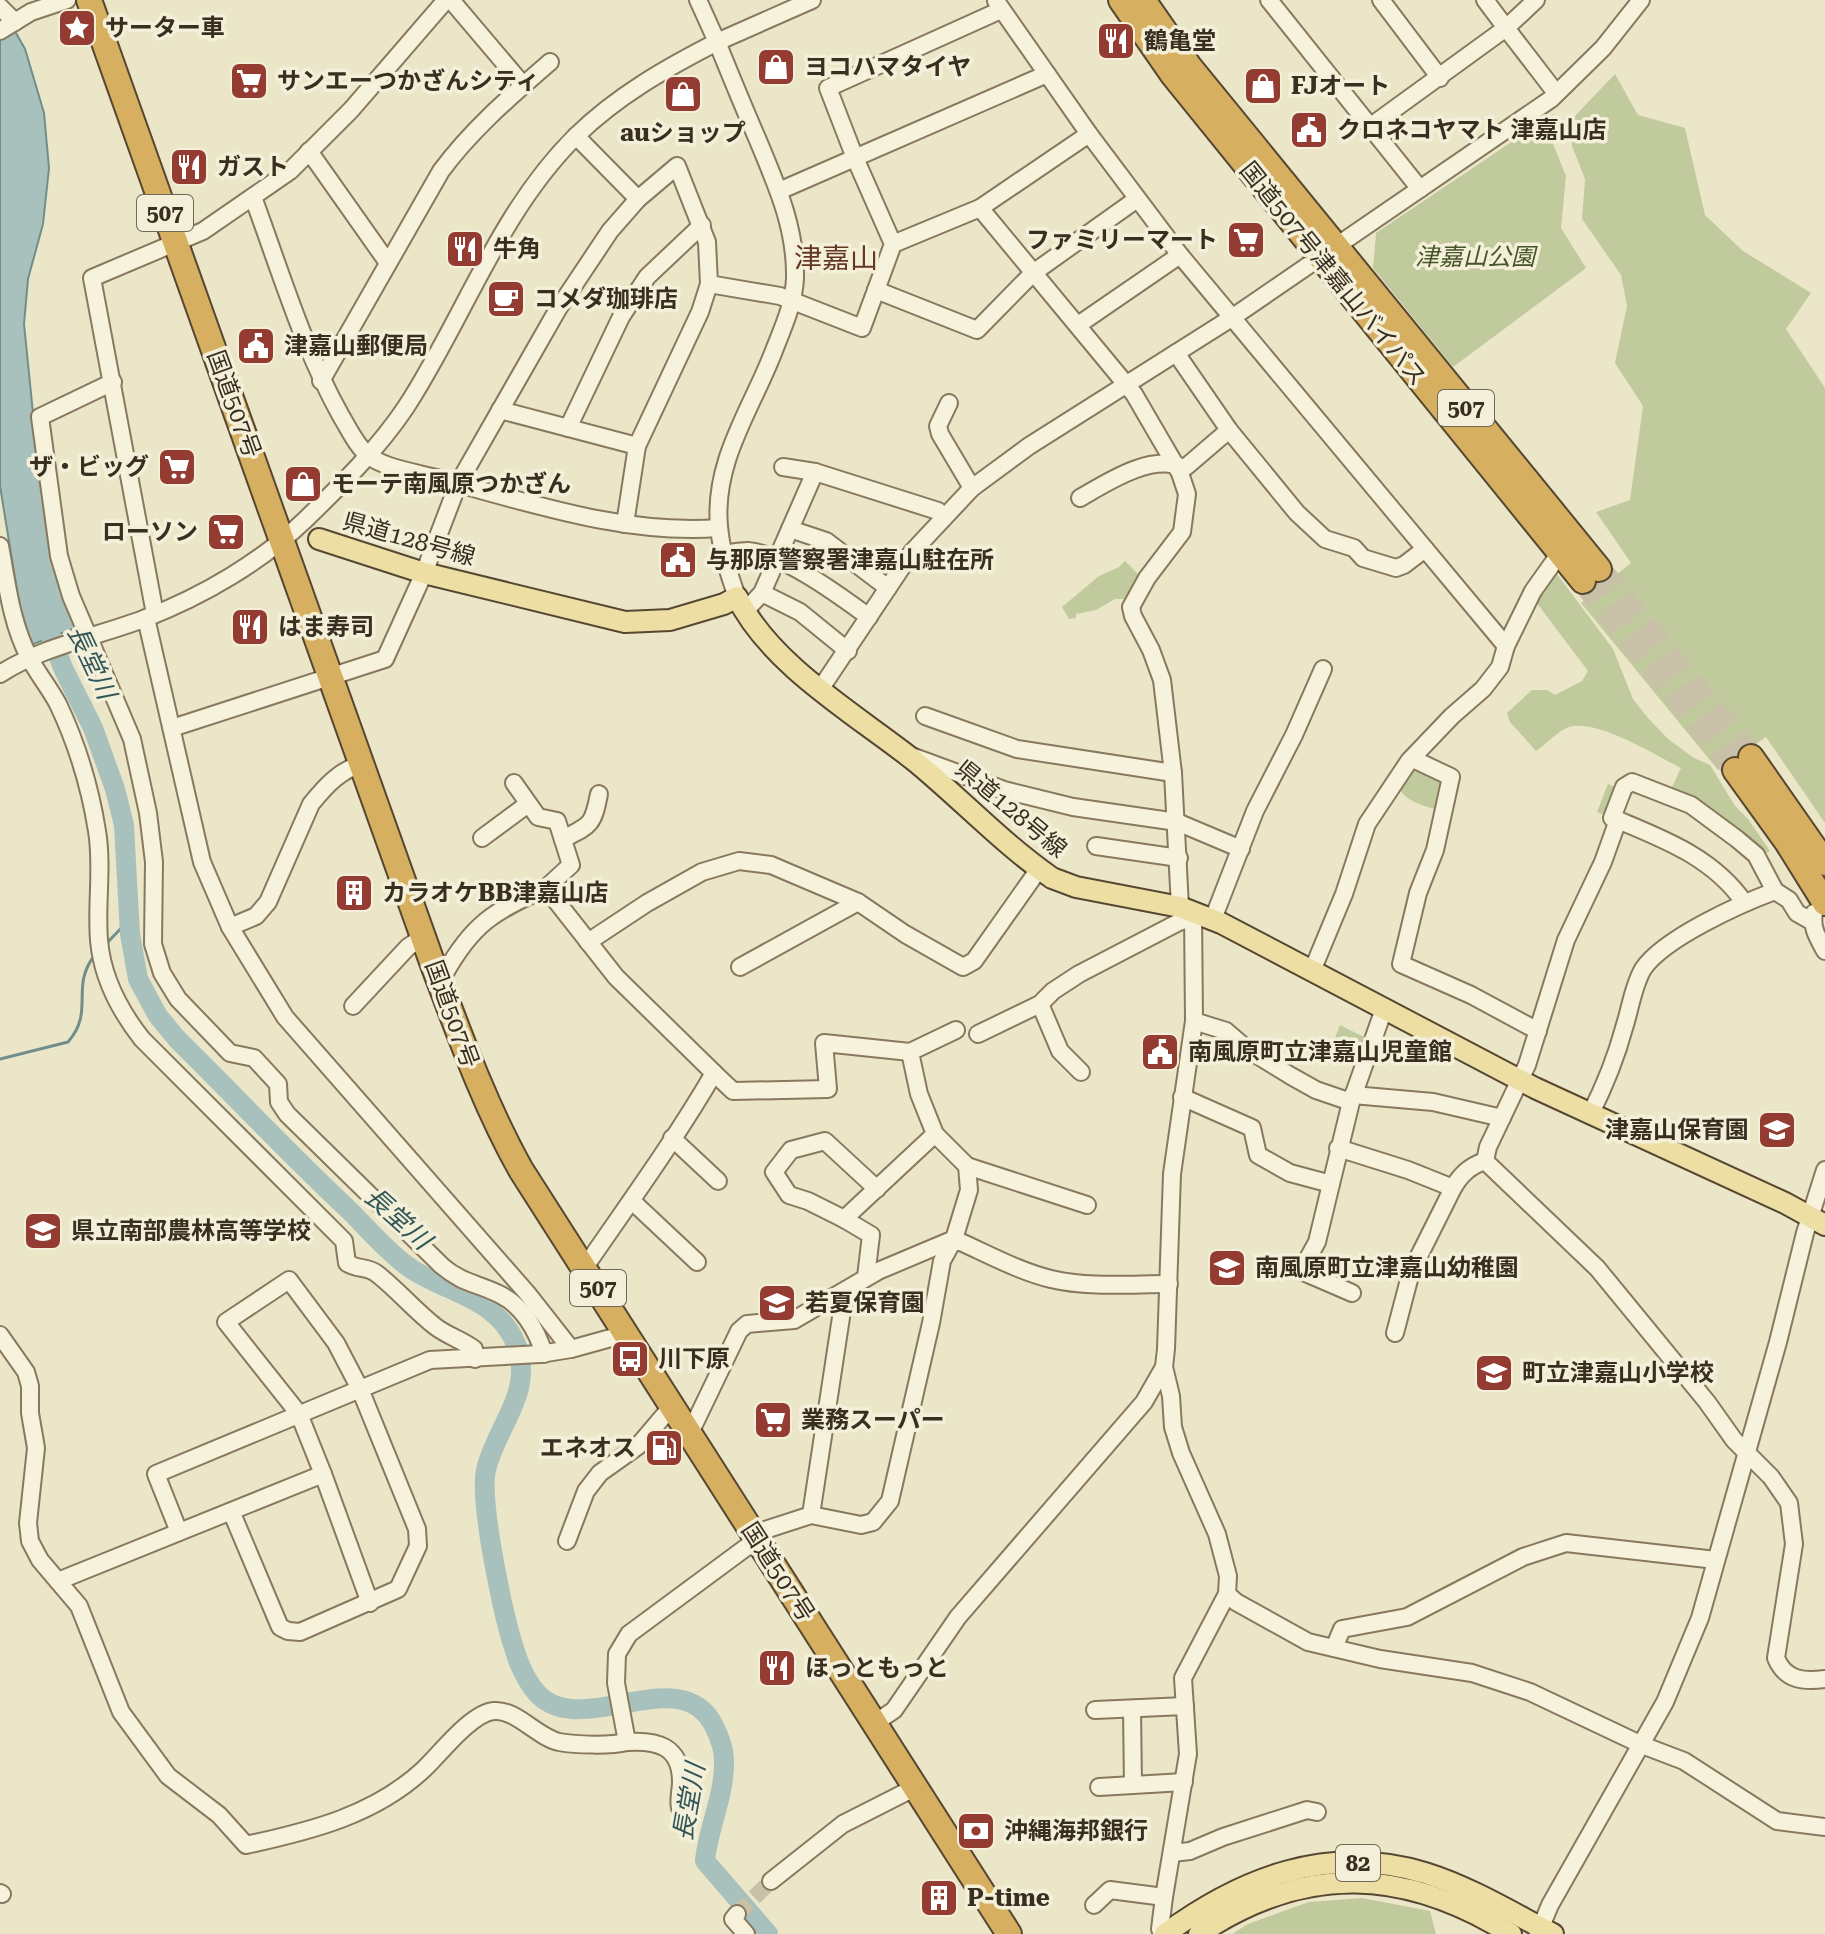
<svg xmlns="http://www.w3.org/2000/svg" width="1825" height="1934" font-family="'Roboto Serif','Noto Sans JP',serif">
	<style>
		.green { fill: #c0ca9d }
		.water { fill: #a9c1bd; stroke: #708f8b; stroke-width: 2 }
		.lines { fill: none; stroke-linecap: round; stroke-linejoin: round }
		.stream { stroke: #708f8b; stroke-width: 3 }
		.river { stroke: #a9c1bd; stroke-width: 20 }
		.minor-tunnel { stroke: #c8c1a7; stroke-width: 16; stroke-dasharray: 16 8; stroke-linecap: butt }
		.highway-tunnel { stroke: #c8c1a7; stroke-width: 24; stroke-dasharray: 24 12; stroke-linecap: butt }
		.minor-casing { stroke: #88795e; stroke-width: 20 }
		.major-casing { stroke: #564732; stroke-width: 24 }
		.highway-casing { stroke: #564732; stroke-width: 28 }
		.minor { stroke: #f7f2dc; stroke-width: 16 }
		.major { stroke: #eddea4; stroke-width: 20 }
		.highway { stroke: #d6af60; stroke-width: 24 }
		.labels { text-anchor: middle; stroke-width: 7; stroke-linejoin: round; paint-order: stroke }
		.shield { fill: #f4efd8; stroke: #716958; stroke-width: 2 }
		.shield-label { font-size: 22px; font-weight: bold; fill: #392f21 }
		.poi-label { font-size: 24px; font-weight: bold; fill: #392f21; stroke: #f4efd8; text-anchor: start }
		.park-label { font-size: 24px; font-style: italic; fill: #455429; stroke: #f4efd8 }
		.street-label { font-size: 24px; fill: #392f21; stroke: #f4efd8 }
		.water-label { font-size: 26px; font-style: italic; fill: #315658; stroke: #f4efd8 }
		.quarter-label { font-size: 28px; fill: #643723; stroke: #f4efd8 }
	</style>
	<rect width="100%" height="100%" fill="#ece6c9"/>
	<g class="green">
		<polygon points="1615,74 1638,115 1685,128 1705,215 1743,251 1811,293 1786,329 1825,388 1825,823 1766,737 1718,770 1581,603 1631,563 1596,512 1630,500 1643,406 1615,363 1627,306 1621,275 1582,219 1585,179 1572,146 1572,119"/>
		<polygon points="1553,114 1551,139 1566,176 1561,228 1586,268 1453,367 1373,268 1376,233"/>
		<polygon points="1125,561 1141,577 1124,599 1115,599 1096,610 1076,614 1076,618 1069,619 1062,607 1099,576 1119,567"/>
		<path d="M 1554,570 L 1613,649 L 1633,699 L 1648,718 L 1668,739 L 1694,758 L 1710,765 L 1735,806 L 1748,819 L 1770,851 L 1766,853 L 1669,793 L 1681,768 C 1656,755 1602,722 1573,726 C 1560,728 1547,744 1536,751 L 1510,722 L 1507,713 L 1532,690 L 1547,690 L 1555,695 L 1582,681 L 1588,671 L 1536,602 Z"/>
		<path d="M 1412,767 L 1446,779 L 1442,811 C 1425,806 1408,803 1398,788 Z"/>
		<polygon points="1608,784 1620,789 1610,817 1597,812"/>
		<polygon points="1340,1025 1368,1039 1358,1064 1333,1053 1331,1048"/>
		<polygon points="1362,1898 1430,1911 1436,1934 1232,1934 1248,1924 1309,1902"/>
	</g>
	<polygon class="water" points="9,32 16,33 25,49 44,113 49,168 43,224 28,279 24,324 33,413 43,483 78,627 31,645 19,603 0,486 0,38"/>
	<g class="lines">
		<g class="stream">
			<polyline points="105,945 129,920"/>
			<path d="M 0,1059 L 68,1042 C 95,1011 70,988 94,956"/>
		</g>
		<path class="river" d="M 41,611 L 63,668 L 93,728 L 115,789 L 124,825 L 130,934 L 138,979 L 158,1016 L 177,1039 C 235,1096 290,1155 349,1210 C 367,1228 385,1249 406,1265 C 442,1293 496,1295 516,1344 C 535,1392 496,1426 486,1470 C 479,1502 504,1620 516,1654 C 519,1665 528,1683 536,1692 C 579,1743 681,1658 714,1726 C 719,1736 724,1749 724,1760 C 725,1796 708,1827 705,1861 L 768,1934"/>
		<polyline class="minor-tunnel" points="737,1914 771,1881"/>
		<g class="highway-tunnel">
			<polyline points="1599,569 1751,757"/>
			<polyline points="1583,581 1735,770"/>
		</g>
		<g class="minor-casing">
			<g id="minor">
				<polyline points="451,0 523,85"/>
				<polyline points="698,0 717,42 812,0"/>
				<polyline points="1269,0 1420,189"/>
				<polyline points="1381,0 1440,78"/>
				<polyline points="1536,0 1506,28 1556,93"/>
				<polyline points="996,1 1089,134 1180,255 1506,646"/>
				<polyline points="0,7 15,22"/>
				<polyline points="0,31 31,12 67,0"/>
				<polyline points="1371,126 1506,28 1485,0"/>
				<polyline points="576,136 638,199"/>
				<polyline points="309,151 388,263"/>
				<polyline points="779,191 1047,74"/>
				<path d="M 253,197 C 280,270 303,348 341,416 C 349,429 357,447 369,456 C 386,469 423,474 444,480 C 533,504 626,535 719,528"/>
				<polyline points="980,208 1134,394 1180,473 1187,494 1182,532 1147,578 1131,607 1133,616 1151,650 1162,680 1173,773 1180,907"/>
				<polyline points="893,244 980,208 1089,134"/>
				<polyline points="876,290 977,330 1033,273 1137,199"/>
				<polyline points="1078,325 1180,255"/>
				<polyline points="1176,353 1229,430 1297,513 1325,539 1354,548 1363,558 1396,568 1404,565 1425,549"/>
				<path d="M 321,381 L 441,171 C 472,129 511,96 550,62"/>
				<path d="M 113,382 L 40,417 L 59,556 L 71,596 L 132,739 L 148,813 L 154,862 L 153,944 L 162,973 L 178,999 L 230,1053 L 254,1058 L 278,1084 L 279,1102 L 287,1114 L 442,1266 C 462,1283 476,1283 499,1294 C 522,1305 537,1330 544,1354"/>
				<polyline points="949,403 938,426 940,434 972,488"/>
				<polyline points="500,410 637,446 625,524"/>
				<polyline points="568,428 621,317 647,277 702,225"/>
				<polyline points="637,446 700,312 709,284"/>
				<polyline points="783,467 815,472"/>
				<path d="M 1080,498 C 1106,483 1153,452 1183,468 L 1187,466 L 1229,430"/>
				<polyline points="790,529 826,541 888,588"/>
				<path d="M 0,546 C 7,583 11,623 29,657 C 37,673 49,687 58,704 C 77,744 90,787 97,831 C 103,867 96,904 99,940 C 102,977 120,1011 142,1039 L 344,1241 L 347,1263 C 356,1269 368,1267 376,1273 C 397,1289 415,1311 436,1327 C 448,1336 462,1340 474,1349 L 475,1359"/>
				<path d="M 723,554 C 731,553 740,551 748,551 C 784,554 840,596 869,617"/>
				<polyline points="762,593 800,612 848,651"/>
				<polyline points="744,612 762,593 815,472 938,511 943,516"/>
				<polyline points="155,614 92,278 203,231 290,171 351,110 446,0"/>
				<polyline points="146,618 202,862 230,927 285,1017 527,1293 571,1349"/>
				<path d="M 0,674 C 45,645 97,637 146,618 C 203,596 261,562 305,520 C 341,485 378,449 406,407 C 464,318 499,212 576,136 C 617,96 666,68 717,42 C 730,74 743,106 757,138 C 776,184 796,227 795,278 C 794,303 784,325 775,348 C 753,407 713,460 719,526 C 721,551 729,574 737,597"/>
				<polyline points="821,688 912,552 972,488 1029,446 1233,317 1551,99 1603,48 1641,0"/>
				<polyline points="925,716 1017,749 1173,773"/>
				<polyline points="172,728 385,659 424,573 458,484 558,309 610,231 638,199 677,166 707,242 709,284 780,296 862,328 893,244 855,158 828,88 1001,10"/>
				<polyline points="914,757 1004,790 1073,807 1177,822 1241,849"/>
				<polyline points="1413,759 1451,777 1435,850 1418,893 1401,964 1471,995 1538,1031"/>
				<polyline points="514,783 538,817 557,821 571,865 546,888"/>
				<polyline points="1612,818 1624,787 1632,782 1691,805 1737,839 1756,855 1775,891 1789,900 1797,913 1813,922"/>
				<polyline points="482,838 528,804"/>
				<path d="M 563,839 C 591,825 593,825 599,794"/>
				<polyline points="1096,846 1179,858"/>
				<path d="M 1814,913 C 1811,928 1818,938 1825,951"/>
				<polyline points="1213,919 1255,811 1294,735 1323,669"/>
				<path d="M 230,927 L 256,916 L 268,902 L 311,804 C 324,788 342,767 363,765"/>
				<polyline points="588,942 647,903 702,872 739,861 771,865 858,902 905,934 963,967 974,961 1039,869"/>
				<polyline points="740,967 858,902"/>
				<polyline points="1312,971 1344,894 1367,824 1409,761 1452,716 1483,689 1500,667 1506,646 1533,591 1560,553"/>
				<path d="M 438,977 L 444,975 C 472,924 494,911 546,888 L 616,977 L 714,1073 C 675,1140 629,1203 585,1267"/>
				<polyline points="1040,1004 1060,1051 1081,1072"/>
				<polyline points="353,1006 408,947 423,937"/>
				<polyline points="1194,1021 1226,1031 1247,1049 1291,1076 1316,1090 1351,1102"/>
				<polyline points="978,1034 1040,1004 1053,991 1079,974 1179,922 1192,917"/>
				<polyline points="714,1073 733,1091 828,1089 824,1043 910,1052"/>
				<polyline points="1353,1095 1433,1102 1502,1118"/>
				<polyline points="1182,1097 1252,1128 1258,1155 1290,1173 1331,1184 1351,1102 1384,1009"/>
				<path d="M 1590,1115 C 1604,1087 1616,1058 1624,1028 C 1630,1010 1633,986 1643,969 C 1664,938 1740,904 1775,891"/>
				<polyline points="672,1138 718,1181"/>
				<polyline points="1338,1148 1408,1170 1453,1188"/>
				<path d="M 1485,1161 L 1597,1268 L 1707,1402 L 1734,1440 L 1771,1477 L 1789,1503 L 1794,1544 L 1776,1658 C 1785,1680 1803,1682 1825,1679"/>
				<path d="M 1485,1161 L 1488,1147 L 1527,1065 L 1566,940 L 1603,862 L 1618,820 C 1666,840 1713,858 1744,902"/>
				<polyline points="967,1166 1087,1205"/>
				<polyline points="1331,1184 1317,1242 1301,1271 1352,1293"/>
				<polyline points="877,1189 825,1141 791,1150 774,1172 789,1195 808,1201 844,1219 935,1134"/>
				<polyline points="632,1201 697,1262"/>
				<polyline points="844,1219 871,1235 866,1277"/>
				<path d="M 1395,1333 L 1411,1272 L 1453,1188 C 1461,1174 1470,1166 1485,1161"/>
				<path d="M 0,1335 L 26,1372 L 30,1386 L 30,1413 L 36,1448 L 28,1523 L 30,1541 L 40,1560 L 79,1606 L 121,1712 L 168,1776 L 219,1815 L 246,1845 C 311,1831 375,1815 424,1769 C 441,1753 471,1713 494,1711 C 516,1709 537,1737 559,1742 C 576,1745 610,1746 627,1742 L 616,1683 L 617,1654 L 629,1634 L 748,1546 L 762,1531 L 811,1515 L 861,1525 L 873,1522 L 890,1501 L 931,1323 L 942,1261 L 954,1239 C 986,1253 1018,1271 1051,1279 C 1089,1288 1130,1284 1169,1284"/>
				<polyline points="690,1433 739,1331 747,1324 794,1320 878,1271 954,1239 969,1190 967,1166 935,1134 919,1094 910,1052 956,1030"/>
				<polyline points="323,1474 370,1603"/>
				<polyline points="811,1515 845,1291"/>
				<polyline points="179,1532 156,1474 430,1360 540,1354 571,1349 618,1336 625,1330"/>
				<polyline points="567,1541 586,1491 600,1473 638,1446 672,1406"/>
				<polyline points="58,1581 323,1474 299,1414 226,1322 289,1280 336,1343 360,1389 417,1529 418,1546 398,1589 300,1632 288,1631 280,1627 231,1511"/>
				<polyline points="1227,1594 1236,1602 1308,1642 1380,1659 1472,1673 1530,1692 1642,1745 1684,1761 1777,1821 1825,1827"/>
				<polyline points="1334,1648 1342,1629 1407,1617 1523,1557 1566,1543 1716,1560"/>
				<polyline points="1132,1709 1133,1785"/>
				<polyline points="1095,1710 1185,1706"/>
				<polyline points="875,1723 894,1710 958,1617 1144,1402 1164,1367 1166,1349 1172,1174 1194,1021 1193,911"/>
				<path d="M 627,1742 C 657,1740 681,1746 681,1782 C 681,1791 678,1799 680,1808"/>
				<polyline points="1099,1787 1184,1782"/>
				<polyline points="1172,1853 1190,1851 1223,1837 1307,1810 1317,1812"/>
				<polyline points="771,1881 843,1824 914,1788"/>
				<polyline points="0,1893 2,1894"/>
				<polyline points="1094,1905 1110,1890 1164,1897"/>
				<polyline points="737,1914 733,1919 746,1934"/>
				<polyline points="1162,1934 1160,1929 1164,1897 1188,1754 1183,1678 1227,1594 1228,1576 1217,1534 1181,1453 1173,1427 1171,1396 1164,1367"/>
				<polyline points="1538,1934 1550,1905 1665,1702 1700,1618 1778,1342 1805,1233 1825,1170"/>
			</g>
		</g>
		<g class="major-casing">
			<g id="major">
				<path d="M 319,539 L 424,573 L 625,622 L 670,620 L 724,604 L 737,597 C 771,666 857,715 916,762 C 962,800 1003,844 1052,878 L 1076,887 L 1180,907 L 1221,923 L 1535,1088 L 1785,1203 L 1825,1225"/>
				<path d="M 1165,1934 C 1243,1877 1328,1844 1425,1873 C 1470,1887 1511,1912 1553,1934"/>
				<path d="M 1199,1934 C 1305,1863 1405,1868 1511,1934"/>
			</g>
		</g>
		<g class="highway-casing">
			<g id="highway">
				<path d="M 89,0 L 432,962 C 459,1033 484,1104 521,1170 L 1009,1934"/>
				<polyline points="1121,0 1173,75 1583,581"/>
				<polyline points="1143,0 1189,66 1599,569"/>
				<polyline points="1751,757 1825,863"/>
				<polyline points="1735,770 1787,842 1825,903"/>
			</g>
		</g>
		<use href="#minor" class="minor"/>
		<use href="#major" class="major"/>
		<use href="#highway" class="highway"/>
	</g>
	<defs>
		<g id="sight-square" transform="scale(2)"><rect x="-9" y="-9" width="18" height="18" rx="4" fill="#943c32" stroke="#f4efd8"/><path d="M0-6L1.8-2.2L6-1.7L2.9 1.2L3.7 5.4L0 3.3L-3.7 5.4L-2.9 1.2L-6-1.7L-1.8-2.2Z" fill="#fff"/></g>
		<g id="restaurant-square" transform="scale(2)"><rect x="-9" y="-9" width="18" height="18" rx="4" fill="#943c32" stroke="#f4efd8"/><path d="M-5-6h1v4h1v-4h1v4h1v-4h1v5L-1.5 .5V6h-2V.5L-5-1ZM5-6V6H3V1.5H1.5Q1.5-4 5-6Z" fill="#fff"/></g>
		<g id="shop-square" transform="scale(2)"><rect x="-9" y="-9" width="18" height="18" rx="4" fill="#943c32" stroke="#f4efd8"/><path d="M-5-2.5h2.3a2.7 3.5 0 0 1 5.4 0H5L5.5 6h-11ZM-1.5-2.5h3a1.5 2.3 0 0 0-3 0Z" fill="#fff"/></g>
		<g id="supermarket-square" transform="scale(2)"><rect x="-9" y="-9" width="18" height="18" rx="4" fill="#943c32" stroke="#f4efd8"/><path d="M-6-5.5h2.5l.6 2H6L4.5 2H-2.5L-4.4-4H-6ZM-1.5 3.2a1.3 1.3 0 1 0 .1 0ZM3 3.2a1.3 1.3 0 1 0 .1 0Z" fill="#fff"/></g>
		<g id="civic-square" transform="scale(2)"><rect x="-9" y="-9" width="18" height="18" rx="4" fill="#943c32" stroke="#f4efd8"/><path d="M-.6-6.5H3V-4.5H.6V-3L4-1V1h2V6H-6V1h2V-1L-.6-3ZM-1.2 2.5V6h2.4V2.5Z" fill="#fff"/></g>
		<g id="cafe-square" transform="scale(2)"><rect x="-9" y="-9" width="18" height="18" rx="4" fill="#943c32" stroke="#f4efd8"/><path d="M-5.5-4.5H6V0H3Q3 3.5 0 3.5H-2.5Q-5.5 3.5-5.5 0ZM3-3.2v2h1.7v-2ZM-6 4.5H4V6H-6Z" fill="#fff"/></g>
		<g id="building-square" transform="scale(2)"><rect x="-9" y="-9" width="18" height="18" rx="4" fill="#943c32" stroke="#f4efd8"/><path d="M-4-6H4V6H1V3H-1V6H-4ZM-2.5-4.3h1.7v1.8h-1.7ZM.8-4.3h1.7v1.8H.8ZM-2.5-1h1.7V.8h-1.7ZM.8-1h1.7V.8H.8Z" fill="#fff"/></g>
		<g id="school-square" transform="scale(2)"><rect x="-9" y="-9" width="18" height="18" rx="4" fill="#943c32" stroke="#f4efd8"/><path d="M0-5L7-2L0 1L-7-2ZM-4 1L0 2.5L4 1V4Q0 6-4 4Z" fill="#fff"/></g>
		<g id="bus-square" transform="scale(2)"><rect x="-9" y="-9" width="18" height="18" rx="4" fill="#943c32" stroke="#f4efd8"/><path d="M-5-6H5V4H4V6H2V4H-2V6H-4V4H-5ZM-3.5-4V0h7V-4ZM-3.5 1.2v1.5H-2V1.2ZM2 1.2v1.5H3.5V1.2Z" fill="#fff"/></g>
		<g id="fuel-square" transform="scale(2)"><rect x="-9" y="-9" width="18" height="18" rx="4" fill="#943c32" stroke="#f4efd8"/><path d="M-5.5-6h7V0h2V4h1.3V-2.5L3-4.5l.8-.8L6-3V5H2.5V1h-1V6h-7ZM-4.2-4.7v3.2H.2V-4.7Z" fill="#fff"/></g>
		<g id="bank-square" transform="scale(2)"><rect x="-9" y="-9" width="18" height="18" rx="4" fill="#943c32" stroke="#f4efd8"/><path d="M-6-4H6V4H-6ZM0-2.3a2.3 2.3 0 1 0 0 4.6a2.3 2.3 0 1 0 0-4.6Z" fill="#fff"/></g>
	</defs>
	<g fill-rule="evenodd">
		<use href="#sight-square" x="77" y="28"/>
		<use href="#restaurant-square" x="1116" y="41"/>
		<use href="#shop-square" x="776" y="67"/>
		<use href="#supermarket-square" x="249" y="81"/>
		<use href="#shop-square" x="1263" y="86"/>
		<use href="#shop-square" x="683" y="94"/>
		<use href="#civic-square" x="1309" y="130"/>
		<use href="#restaurant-square" x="189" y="167"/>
		<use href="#supermarket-square" x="1246" y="240"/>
		<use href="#restaurant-square" x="465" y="249"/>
		<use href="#cafe-square" x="506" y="299"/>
		<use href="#civic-square" x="256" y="346"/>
		<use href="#supermarket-square" x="177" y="467"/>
		<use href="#shop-square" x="303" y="484"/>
		<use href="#supermarket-square" x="226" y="532"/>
		<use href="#civic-square" x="678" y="560"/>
		<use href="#restaurant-square" x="250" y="627"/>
		<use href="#building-square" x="354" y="893"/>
		<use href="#civic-square" x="1160" y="1052"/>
		<use href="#school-square" x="1777" y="1130"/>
		<use href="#school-square" x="43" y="1231"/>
		<use href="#school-square" x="1227" y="1268"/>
		<use href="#school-square" x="777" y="1303"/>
		<use href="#bus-square" x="630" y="1359"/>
		<use href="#school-square" x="1494" y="1373"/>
		<use href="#supermarket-square" x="773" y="1420"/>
		<use href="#fuel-square" x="664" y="1448"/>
		<use href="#restaurant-square" x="777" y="1668"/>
		<use href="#bank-square" x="976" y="1831"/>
		<use href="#building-square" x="939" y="1898"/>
	</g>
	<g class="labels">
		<g class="shield">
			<rect x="137" y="195" width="56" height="36" rx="6"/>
			<rect x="1438" y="390" width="56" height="36" rx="6"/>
			<rect x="570" y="1270" width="56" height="36" rx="6"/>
			<rect x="1336" y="1845" width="44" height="36" rx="6"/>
		</g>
		<g class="shield-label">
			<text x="165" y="221">507</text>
			<text x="1466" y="416">507</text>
			<text x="598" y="1296">507</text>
			<text x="1358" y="1871">82</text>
		</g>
		<g class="poi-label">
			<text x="105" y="36">サーター車</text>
			<text x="1144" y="49">鶴亀堂</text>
			<text x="804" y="75">ヨコハマタイヤ</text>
			<text x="277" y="89">サンエーつかざんシティ</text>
			<text x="1291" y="94">FJオート</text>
			<text x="1337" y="138">クロネコヤマト 津嘉山店</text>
			<text x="683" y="141" text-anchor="middle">auショップ</text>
			<text x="217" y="175">ガスト</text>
			<text x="1218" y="248" text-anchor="end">ファミリーマート</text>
			<text x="493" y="257">牛角</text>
			<text x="534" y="307">コメダ珈琲店</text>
			<text x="284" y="354">津嘉山郵便局</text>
			<text x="149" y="475" text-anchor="end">ザ・ビッグ</text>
			<text x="331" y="492">モーテ南風原つかざん</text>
			<text x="198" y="540" text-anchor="end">ローソン</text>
			<text x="706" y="568">与那原警察署津嘉山駐在所</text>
			<text x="278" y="635">はま寿司</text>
			<text x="382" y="901">カラオケBB津嘉山店</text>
			<text x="1188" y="1060">南風原町立津嘉山児童館</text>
			<text x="1749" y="1138" text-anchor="end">津嘉山保育園</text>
			<text x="71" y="1239">県立南部農林高等学校</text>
			<text x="1255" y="1276">南風原町立津嘉山幼稚園</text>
			<text x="805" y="1311">若夏保育園</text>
			<text x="658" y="1367">川下原</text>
			<text x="1522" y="1381">町立津嘉山小学校</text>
			<text x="801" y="1428">業務スーパー</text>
			<text x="636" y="1456" text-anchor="end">エネオス</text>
			<text x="805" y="1676">ほっともっと</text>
			<text x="1004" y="1839">沖縄海邦銀行</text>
			<text x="967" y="1906">P-time</text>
		</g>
		<g class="park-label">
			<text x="1475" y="265">津嘉山公園</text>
		</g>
		<g class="street-label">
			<text transform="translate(1333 274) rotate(51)" y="8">国道507号津嘉山バイパス</text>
			<text transform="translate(234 404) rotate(70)" y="8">国道507号</text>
			<text transform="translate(409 539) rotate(16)" y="8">県道128号線</text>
			<text transform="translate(1011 809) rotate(40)" y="8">県道128号線</text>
			<text transform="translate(452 1014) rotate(70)" y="8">国道507号</text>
			<text transform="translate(778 1572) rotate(57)" y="8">国道507号</text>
		</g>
		<g class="water-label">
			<text transform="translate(92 662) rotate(65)" y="9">長堂川</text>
			<text transform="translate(398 1218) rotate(42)" y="9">長堂川</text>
			<text transform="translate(689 1802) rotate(-80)" y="9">長堂川</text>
		</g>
		<g class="quarter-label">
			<text x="836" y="268">津嘉山</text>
		</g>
	</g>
</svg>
